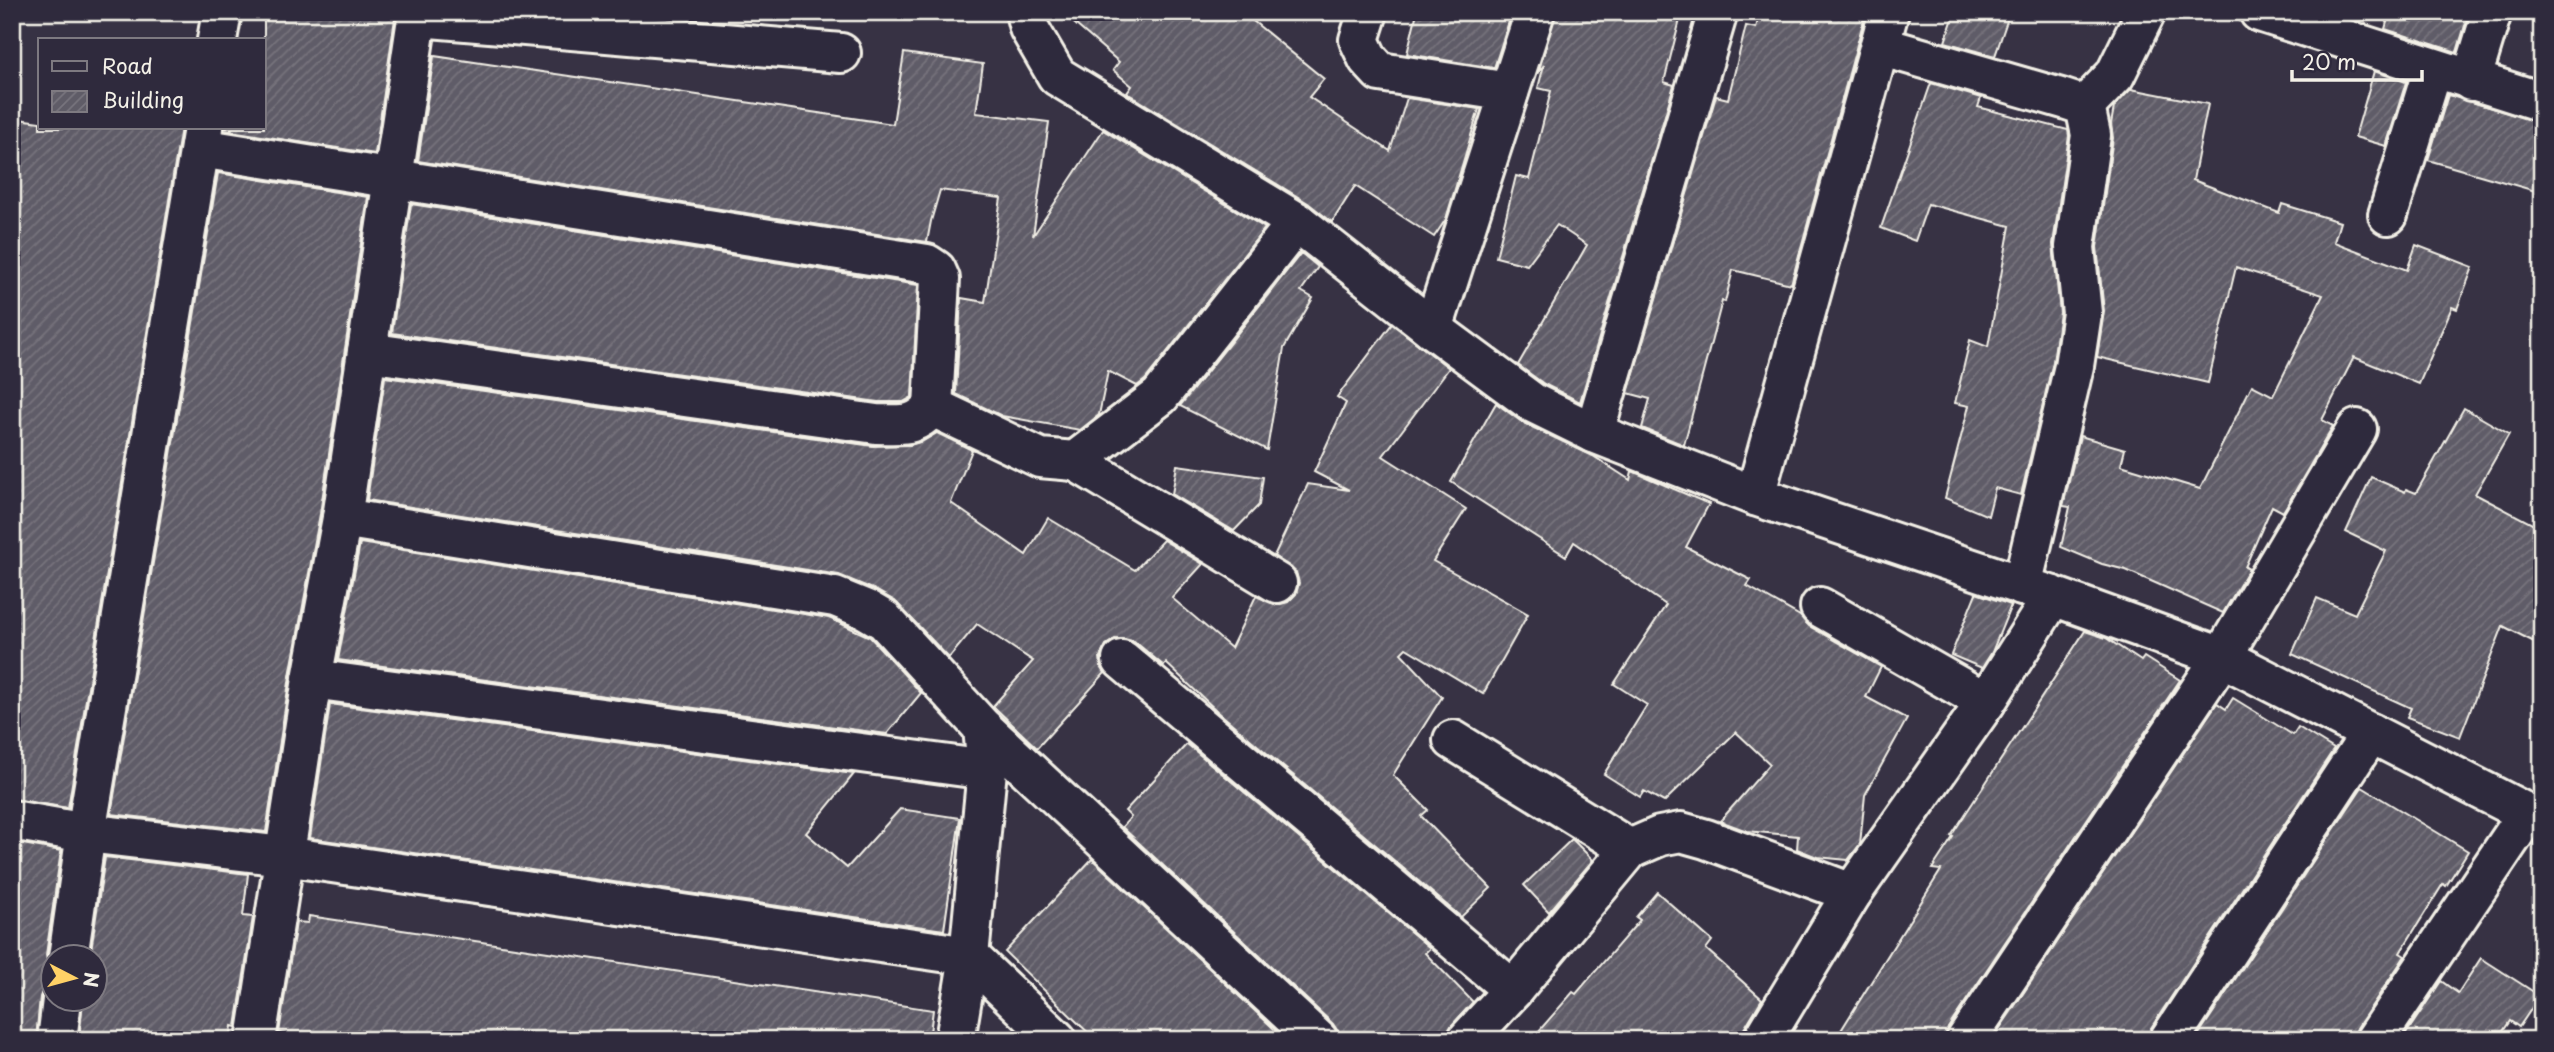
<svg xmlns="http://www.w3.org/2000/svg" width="2554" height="1052" font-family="'Playpen Sans',sans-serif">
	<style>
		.building { fill: url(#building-hatch); stroke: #f4f1e8; stroke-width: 2 }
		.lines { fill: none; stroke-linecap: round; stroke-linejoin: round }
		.minor-casing { stroke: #f4f1e8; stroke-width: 44 }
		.minor { stroke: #2f2a3d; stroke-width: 38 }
	</style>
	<defs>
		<pattern id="building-hatch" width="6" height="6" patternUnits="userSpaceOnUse" patternTransform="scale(1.75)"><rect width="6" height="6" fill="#5f5c67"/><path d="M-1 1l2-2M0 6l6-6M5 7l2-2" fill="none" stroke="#77747d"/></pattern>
	</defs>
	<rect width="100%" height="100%" fill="#373244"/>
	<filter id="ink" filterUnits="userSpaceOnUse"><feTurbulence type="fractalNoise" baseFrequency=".0143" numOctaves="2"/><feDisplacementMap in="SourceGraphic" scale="14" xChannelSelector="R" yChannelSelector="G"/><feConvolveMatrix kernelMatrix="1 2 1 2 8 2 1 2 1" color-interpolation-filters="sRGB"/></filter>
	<g filter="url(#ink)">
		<g class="building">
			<polygon points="264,12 396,12 375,154 224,130 224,128 264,128"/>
			<polygon points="1061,12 1242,12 1324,79 1309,97 1390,151 1407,98 1479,109 1446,219 1434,237 1355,186 1332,222 1308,203 1127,93 1132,86 1113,70 1119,62"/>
			<polygon points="1417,12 1512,12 1494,68 1407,54"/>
			<polygon points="1556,12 1682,12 1664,82 1674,85 1580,402 1544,384 1518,365 1587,245 1557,225 1527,265 1496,257 1516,176 1529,179 1551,91 1538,88 1544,65 1538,73"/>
			<polygon points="1760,12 1866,12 1791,284 1733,270 1725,302 1722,301 1684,445 1642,428 1650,399 1628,393 1716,96 1728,99 1746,26 1756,28"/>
			<polygon points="1955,12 2010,12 1995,56 1945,42"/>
			<polygon points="2390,12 2469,12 2457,52 2385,29"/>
			<polygon points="904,53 983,64 976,113 1049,122 1033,236 1103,130 1265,228 1145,380 1137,386 1108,371 1099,415 1080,430 1002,416 956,394 961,298 985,302 1001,198 940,190 931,221 927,242 418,161 434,56 893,124"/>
			<polygon points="2374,71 2406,82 2386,146 2355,137"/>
			<polygon points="1931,83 1981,98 1978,107 2068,130 2069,136 2053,244 2060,313 2053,362 2021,495 1995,488 1988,516 1945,498 1969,406 1955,403 1970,340 1988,347 2010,226 1928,204 1915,241 1881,228"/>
			<polygon points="2131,89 2208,104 2193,180 2279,213 2282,204 2340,222 2334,242 2407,270 2416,245 2473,267 2457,309 2452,307 2419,384 2354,357 2322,420 2333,426 2283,512 2272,506 2245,567 2249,569 2223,613 2126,570 2102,564 2061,547 2070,507 2063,506 2080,436 2125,449 2121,465 2200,489 2252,385 2273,396 2323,295 2236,267 2208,383 2097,357 2104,311 2097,247 2113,138 2111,124 2114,107"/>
			<polygon points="2448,95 2542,123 2542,193 2428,160"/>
			<polygon points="12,118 40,122 40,128 181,128 68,808 12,799"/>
			<polygon points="218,173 368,197 320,514 290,676 266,832 111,814"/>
			<polygon points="411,204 918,285 912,397 903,402 878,402 392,333"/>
			<polygon points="1301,253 1318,267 1301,291 1313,298 1284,348 1267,450 1180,406"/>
			<polygon points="1392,324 1449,368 1383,456 1466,509 1433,561 1528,614 1483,694 1406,648 1401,653 1442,697 1393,775 1428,810 1421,816 1491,888 1461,917 1217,711 1166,663 1164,666 1134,641 1115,639 1106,645 1100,657 1101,667 1105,673 1037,748 993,706 1033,661 977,624 949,658 895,601 875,590 839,575 367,500 385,377 873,446 910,445 923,441 937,433 972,450 951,503 1026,555 1048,518 1135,570 1163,540 1203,564 1172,598 1231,648 1256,596 1277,605 1288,602 1296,594 1299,583 1296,572 1274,556 1308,484 1349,490 1314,472 1346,403 1337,397"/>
			<polygon points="1496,403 1523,423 1593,456 1630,480 1632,471 1709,504 1686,547 1751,580 1747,586 1800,616 1809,626 1881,667 1866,697 1907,719 1865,795 1860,844 1848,860 1817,857 1797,849 1798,836 1747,831 1720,821 1770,764 1736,732 1664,802 1644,791 1640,797 1604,774 1647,705 1614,684 1666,605 1574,542 1566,556 1451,482"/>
			<polygon points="2464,408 2509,434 2475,494 2542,529 2542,646 2503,626 2460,737 2407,717 2411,708 2292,654 2317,598 2355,614 2386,551 2346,532 2371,477 2405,492 2406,489 2416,493"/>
			<polygon points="1177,465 1263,477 1259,505 1234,531 1172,494"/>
			<polygon points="360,543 829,618 870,637 921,693 887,734 338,660"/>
			<polygon points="1976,593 2011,605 1992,652 1982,668 1951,655"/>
			<polygon points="2085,631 2106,638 2141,661 2144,657 2180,680 1948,1028 1944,1040 1835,1040 1941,870 1932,869 1953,837 1951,836"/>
			<polygon points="2233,698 2293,735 2298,727 2334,749 2151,1028 2147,1040 1992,1040 2217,703 2226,709"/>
			<polygon points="330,704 854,774 806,833 847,868 900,809 960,818 944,930 310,838"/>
			<polygon points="1187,744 1430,948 1425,953 1473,1002 1451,1026 1446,1040 1339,1040 1339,1033 1333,1024 1122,827 1131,817 1125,811"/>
			<polygon points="2362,787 2468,851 2446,886 2443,884 2400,953 2405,956 2357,1028 2353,1040 2195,1040"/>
			<polygon points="1572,839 1593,860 1549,912 1524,885"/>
			<polygon points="12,842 61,851 46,955 48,965 52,973 52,981 44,987 40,997 36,1040 12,1040"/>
			<polygon points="105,857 248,874 243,916 253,917 236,1027 232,1026 230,1040 79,1040 83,999 94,999 94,957 90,957"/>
			<polygon points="1092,859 1286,1040 1096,1040 1077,1022 1005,952"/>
			<polygon points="1657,892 1712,941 1706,949 1762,999 1744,1029 1741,1040 1531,1040 1573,992 1576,994 1640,920 1636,917"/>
			<polygon points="309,916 933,1010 929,1040 325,1040 279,1033 296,922 308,923"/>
			<polygon points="2481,958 2540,996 2519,1027 2510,1021 2497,1040 2402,1040 2441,981 2458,993"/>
		</g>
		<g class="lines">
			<g class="minor-casing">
				<g id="minor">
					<polyline points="1025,12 1029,28 1057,76 1297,222 1433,329 1533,403 1594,433 1755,496 2053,596 2222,657 2542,821"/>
					<polyline points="1368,12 1359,40 1368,59 1380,72 1509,92"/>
					<polyline points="2259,12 2542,102"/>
					<polyline points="418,17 841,53"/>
					<polyline points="217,40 222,12"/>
					<polyline points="1880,46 2064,99 2085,106 2091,135 2075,247 2082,313 2074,366 2022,586"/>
					<polyline points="2471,81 2492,12"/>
					<polyline points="2085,106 2115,75 2146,12"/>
					<path d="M 200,148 L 927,264 L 936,270 L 940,279 L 933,407 C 913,428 904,424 876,424 L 367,352"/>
					<polyline points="2388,215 2433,69"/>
					<polyline points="1433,329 1535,12"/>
					<polyline points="933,407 1040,458 1075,461 1160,396 1297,222"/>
					<polyline points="1594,433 1718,12"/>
					<polyline points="1075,461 1277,583"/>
					<polyline points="1755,496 1889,12"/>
					<polyline points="342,518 835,597 867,610 884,620 983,728 987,770 969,956 955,1040"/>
					<polyline points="1820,607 1986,702"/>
					<polyline points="1122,660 1513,990"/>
					<polyline points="312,679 987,770"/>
					<polyline points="983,728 1318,1040"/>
					<polyline points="1453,740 1630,849 1513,990 1467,1040"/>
					<polyline points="12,820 86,833 284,856 969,956 1057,1040"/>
					<polyline points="1630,849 1660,836 1681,832 1706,839 1852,893"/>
					<polyline points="68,958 86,833 203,128"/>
					<polyline points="57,1040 62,1000"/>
					<polyline points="256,1040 312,679 342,518 418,12"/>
					<polyline points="1763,1040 1852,893 1986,702 2053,596"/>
					<polyline points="1966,1040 2222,657 2357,429"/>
					<polyline points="2169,1040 2371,733"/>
					<polyline points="2375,1040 2528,813"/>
				</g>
			</g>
			<use href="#minor" class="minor"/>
		</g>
	</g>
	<rect width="2554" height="1052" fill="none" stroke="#2f2a3d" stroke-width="42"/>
	<rect x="21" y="21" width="2512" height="1010" fill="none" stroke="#f4f1e8" stroke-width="2.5" filter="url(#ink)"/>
	<rect x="38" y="38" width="228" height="91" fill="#2f2a3d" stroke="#7e7a81" stroke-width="2"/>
	<rect x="52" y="61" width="35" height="10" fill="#2f2a3d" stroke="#7e7a81" stroke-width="2"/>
	<text x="102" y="74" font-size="21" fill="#f4f1e8">Road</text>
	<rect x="52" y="91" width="35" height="21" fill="url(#building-hatch)" stroke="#7e7a81" stroke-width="2"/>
	<text x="102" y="108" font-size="21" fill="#f4f1e8">Building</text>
	<g transform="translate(74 978) rotate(96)"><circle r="33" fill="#2f2a3d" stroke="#7e7a81" stroke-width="2"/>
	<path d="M0-5L12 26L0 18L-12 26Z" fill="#ffd166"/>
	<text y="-10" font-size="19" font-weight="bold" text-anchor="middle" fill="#f4f1e8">N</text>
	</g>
	<path d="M2292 70v10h130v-10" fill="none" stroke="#f4f1e8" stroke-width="3.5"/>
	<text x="2302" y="70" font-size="21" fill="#f4f1e8" stroke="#2f2a3d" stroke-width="5" paint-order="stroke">20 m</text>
</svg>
